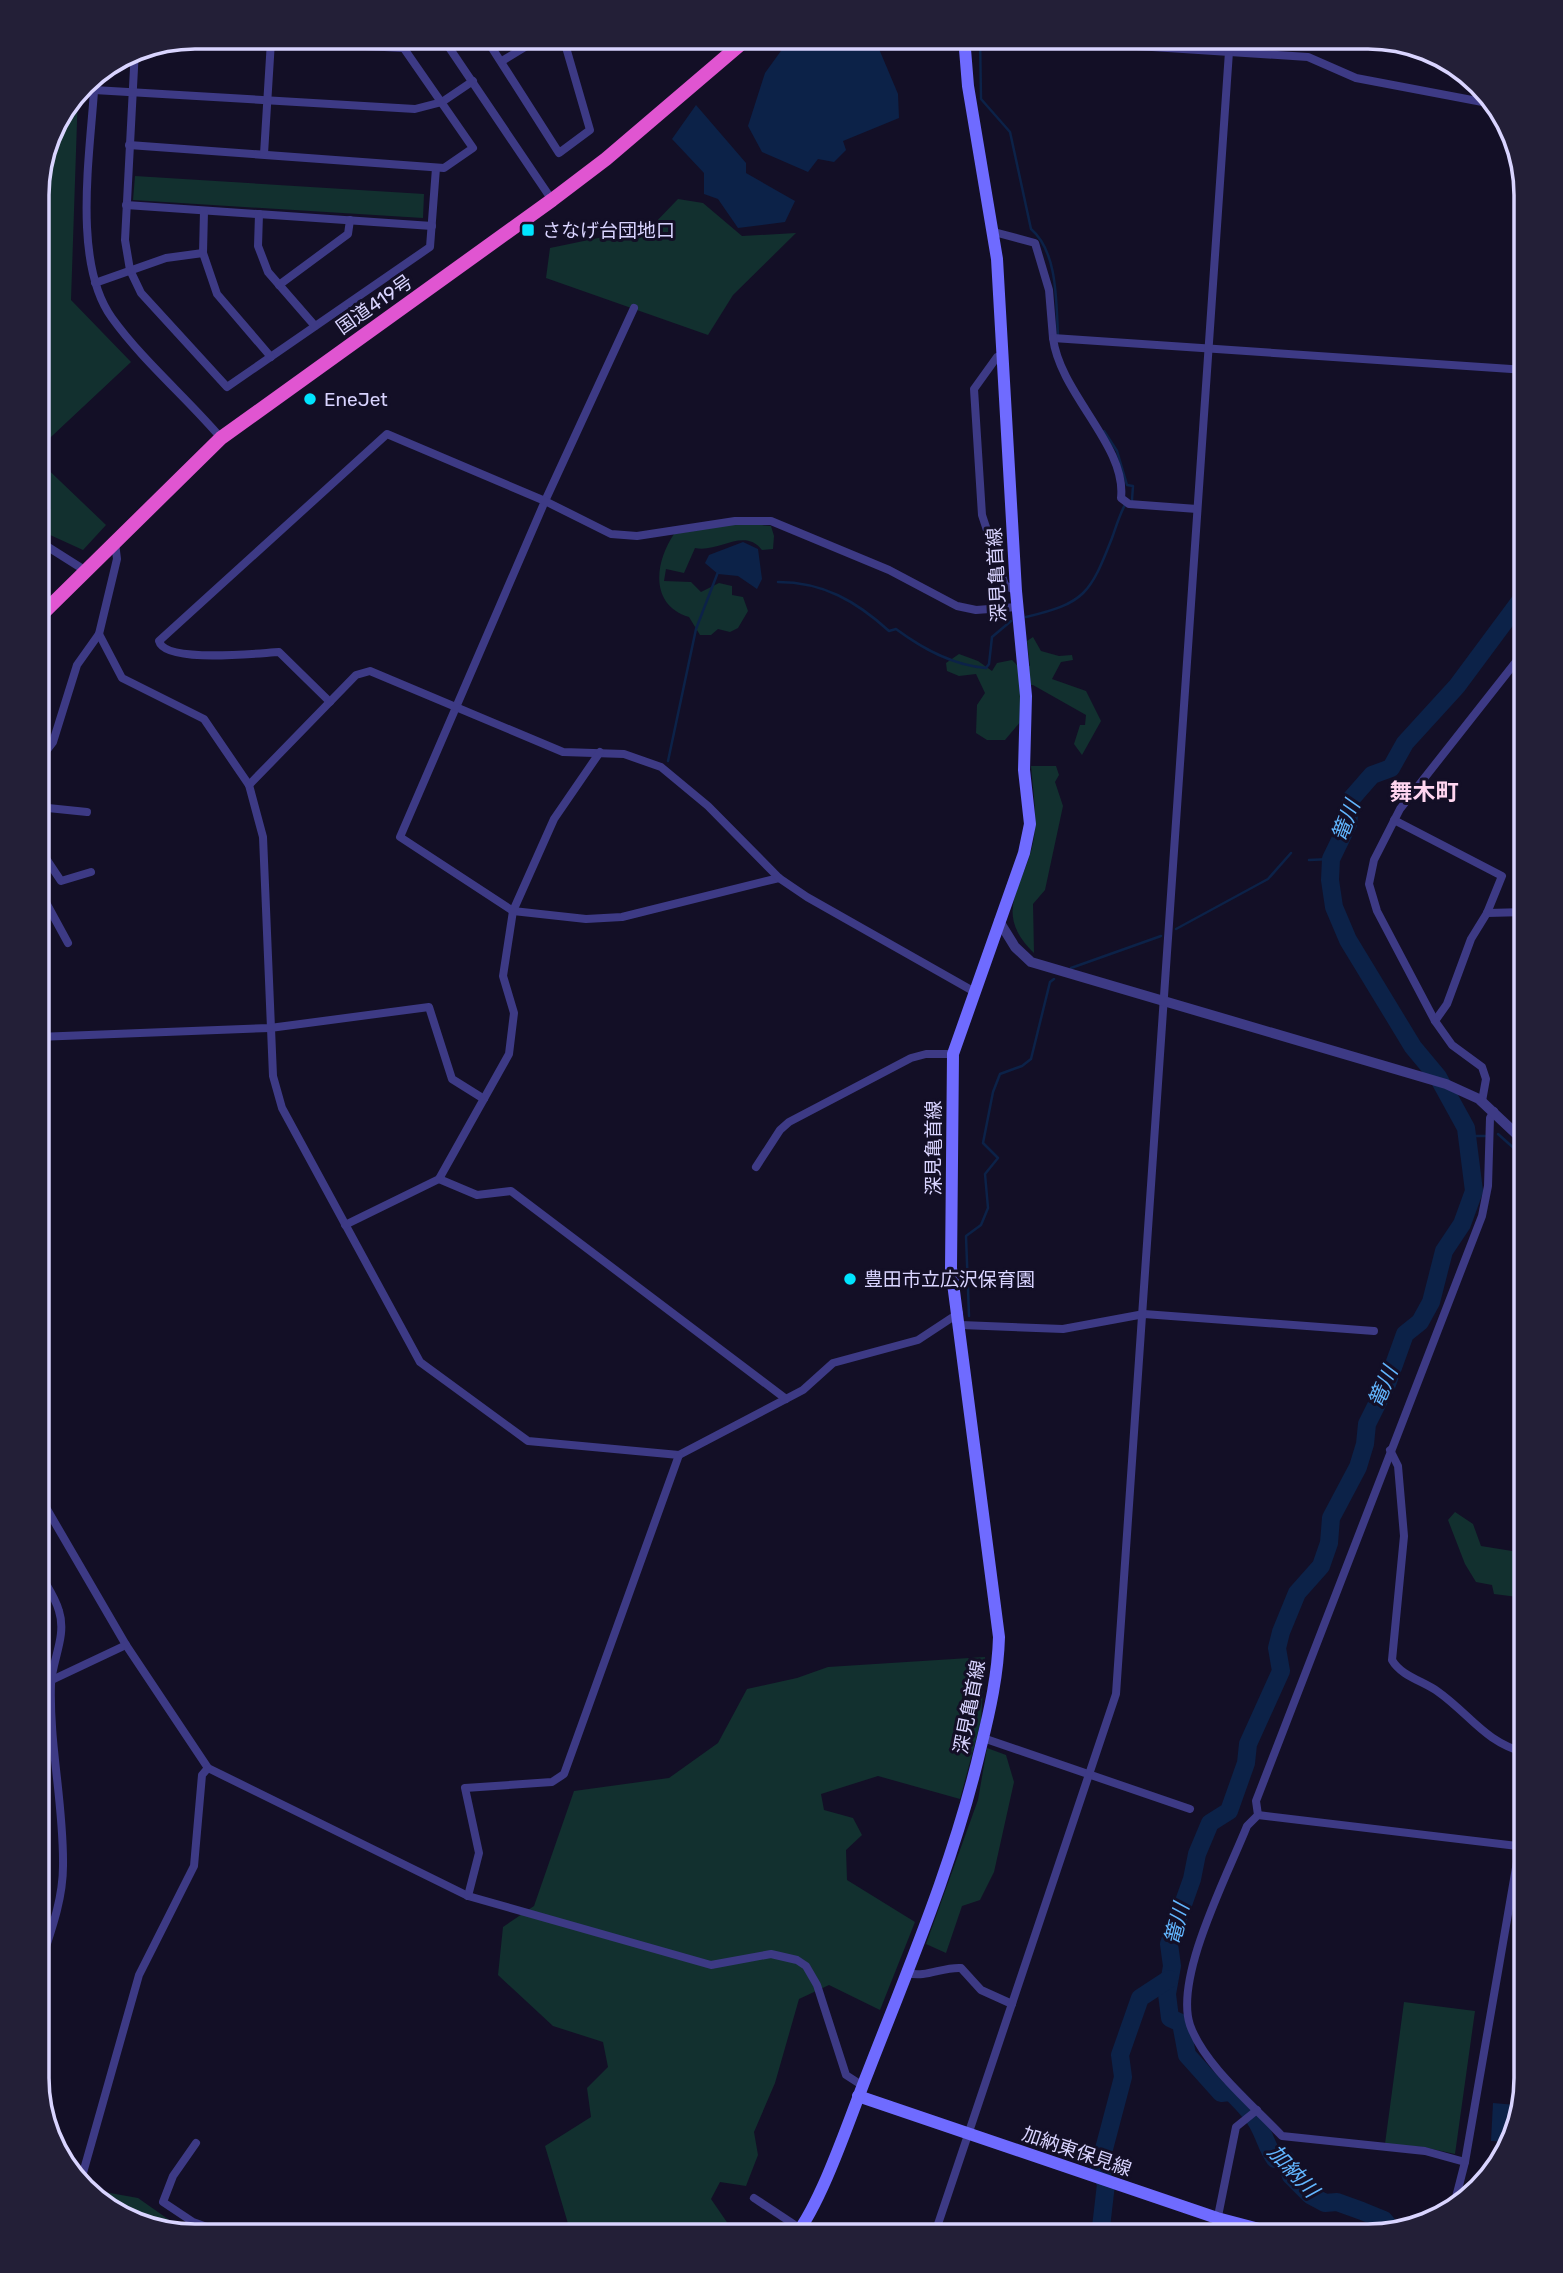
<svg xmlns="http://www.w3.org/2000/svg" width="1563" height="2273" font-family="Rubik,'Noto Sans JP',sans-serif">
	<style>
		.green { fill: #12302f }
		.water { fill: #0c2248 }
		.lines { fill: none; stroke-linecap: round; stroke-linejoin: round }
		.stream { stroke: #0c2248; stroke-width: 2.5 }
		.river { stroke: #0c2248; stroke-width: 18 }
		.minor { stroke: #3d3a85; stroke-width: 8 }
		.tertiary { stroke: #3d3a85; stroke-width: 10 }
		.secondary { stroke: #6f6bff; stroke-width: 12 }
		.trunk { stroke: #e055d1; stroke-width: 14 }
		.poi-dot { fill: #00e5ff; stroke: #130f26; stroke-width: 2.5 }
		.labels { text-anchor: middle; stroke-width: 6; stroke-linejoin: round; paint-order: stroke }
		.poi-label { font-size: 19px; fill: #d9d4ff; stroke: #130f26; text-anchor: start }
		.street-label { font-size: 19px; fill: #d9d4ff; stroke: #130f26 }
		.water-label { font-size: 21px; font-style: italic; fill: #62b6ff; stroke: #130f26 }
		.quarter-label { font-size: 23px; font-weight: bold; fill: #ffd6f0; stroke: #130f26 }
		.rim { fill: none; stroke: #d9d4ff; stroke-width: 3.5 }
	</style>
	<rect width="100%" height="100%" fill="#130f26"/>
	<g class="green">
		<polygon points="78,92 71,300 131,362 37,450 37,186 49,134"/>
		<polygon points="135,176 424,194 423,218 133,200"/>
		<polygon points="678,199 703,203 742,236 796,233 733,295 708,335 546,278 550,248 651,227"/>
		<polygon points="37,459 106,525 83,550 37,529"/>
		<path d="M 740,523 L 771,526 L 774,536 L 773,549 L 762,550 C 744,527 719,553 695,548 L 684,573 L 666,569 L 664,581 L 691,582 L 701,592 L 719,583 L 732,586 L 732,595 L 743,597 L 748,611 L 738,628 L 730,632 L 718,629 L 711,635 L 700,635 L 689,617 C 649,605 655,562 674,534 Z"/>
		<polygon points="1033,637 1041,651 1059,656 1072,655 1073,660 1061,662 1052,679 1086,691 1101,721 1082,755 1074,744 1080,725 1085,725 1086,715 1033,685 1023,685 1021,721 1005,740 987,740 976,733 977,705 985,693 976,674 959,676 947,671 946,663 959,654 978,661 992,671 997,663 1012,660 1018,666 1030,666 1027,641"/>
		<path d="M 1031,766 L 1056,766 L 1059,775 L 1055,782 L 1063,806 L 1045,890 L 1033,904 L 1034,953 C 992,912 1023,889 1033,843 C 1038,818 1033,792 1031,766 Z"/>
		<polygon points="1455,1512 1473,1524 1481,1546 1512,1551 1526,1558 1526,1598 1494,1594 1492,1585 1476,1582 1465,1564 1448,1520"/>
		<polygon points="985,1657 981,1721 960,1799 878,1776 821,1794 824,1810 853,1818 862,1835 846,1850 847,1880 915,1922 880,2010 829,1985 799,1999 775,2083 754,2132 758,2155 746,2186 720,2182 711,2199 733,2231 728,2236 569,2227 545,2146 591,2117 587,2088 608,2067 603,2042 553,2026 498,1975 503,1927 534,1906 574,1791 669,1778 718,1743 747,1689 797,1678 828,1667"/>
		<polygon points="987,1748 1006,1755 1014,1782 994,1872 980,1900 962,1906 946,1953 926,1944 978,1800"/>
		<polygon points="1404,2002 1475,2011 1455,2154 1423,2147 1385,2144"/>
		<polygon points="93,2190 138,2198 192,2236 116,2215"/>
	</g>
	<g class="water">
		<polygon points="791,37 874,37 898,94 899,118 843,141 846,150 834,162 818,159 808,172 762,152 748,126 765,73"/>
		<polygon points="696,105 746,163 746,173 795,201 785,222 738,228 718,199 704,194 704,173 672,139"/>
		<polygon points="743,542 758,549 762,579 757,589 738,576 718,574 705,563 709,555"/>
		<polygon points="1493,2103 1516,2105 1509,2142 1491,2141"/>
	</g>
	<g class="lines">
		<g class="stream">
			<path d="M 980,37 L 981,99 L 1010,132 L 1031,229 C 1058,252 1056,302 1058,335"/>
			<polyline points="1104,431 1117,451 1127,485 1133,486 1132,500"/>
			<path d="M 778,582 C 823,582 856,601 889,631 L 896,629 C 923,649 952,665 986,668 L 989,664 L 992,637 L 1011,621"/>
			<path d="M 1026,617 C 1085,603 1090,594 1112,538 C 1116,527 1120,513 1126,503"/>
			<polyline points="668,761 696,629 718,572"/>
			<polyline points="1309,860 1331,859"/>
			<polyline points="1176,929 1268,879 1291,853"/>
			<polyline points="1071,968 1161,936"/>
			<polyline points="1466,1128 1475,1136 1485,1136"/>
			<polyline points="1498,1134 1526,1159"/>
			<polyline points="969,1316 966,1236 981,1225 988,1208 985,1174 998,1158 983,1143 993,1092 1000,1074 1022,1066 1031,1059 1050,982 1054,979"/>
		</g>
		<g class="river">
			<path d="M 1392,2230 L 1384,2220 L 1362,2211 L 1337,2202 L 1325,2203 L 1310,2195 L 1291,2176 L 1286,2160 L 1275,2159 C 1268,2149 1266,2140 1260,2128 C 1254,2115 1242,2103 1231,2092 L 1221,2093 L 1187,2055 L 1181,2023 L 1170,2018 L 1167,1994 L 1172,1966 L 1169,1944 L 1192,1879 L 1197,1854 L 1210,1823 L 1229,1811 L 1246,1763 L 1248,1744 L 1281,1671 L 1277,1648 L 1281,1632 L 1297,1593 L 1321,1566 L 1329,1543 L 1331,1518 L 1358,1467 L 1365,1444 L 1367,1424 L 1387,1384 L 1405,1334 L 1420,1322 L 1431,1302 L 1444,1251 L 1462,1224 L 1474,1191 L 1466,1128 L 1438,1077 L 1413,1047 L 1348,940 L 1334,907 L 1330,880 L 1331,859 L 1348,824 L 1351,799 L 1372,775 L 1391,768 L 1405,743 L 1457,686 L 1526,593"/>
			<polyline points="1100,2236 1106,2184 1099,2168 1123,2077 1120,2055 1140,1998 1169,1979"/>
		</g>
		<g class="minor">
			<polyline points="199,37 403,48"/>
			<polyline points="442,37 552,200"/>
			<polyline points="485,37 559,153 590,130 563,37"/>
			<polyline points="998,37 1308,57 1356,78 1493,104"/>
			<polyline points="135,49 125,240 130,270 141,293 227,387 430,247 436,168"/>
			<polyline points="502,61 533,42 562,40"/>
			<path d="M 95,75 C 92,144 70,260 112,318 C 143,361 186,397 221,438"/>
			<polyline points="94,90 415,109 442,102 473,81"/>
			<polyline points="129,145 444,168 473,148 396,37"/>
			<polyline points="264,154 271,41"/>
			<polyline points="126,205 432,226"/>
			<polyline points="204,211 203,253 217,294 271,357"/>
			<polyline points="259,214 258,246 268,272 315,326"/>
			<polyline points="994,232 1035,243 1049,290 1053,338 1526,370"/>
			<polyline points="95,283 166,258 203,253"/>
			<polyline points="279,285 348,234 350,220"/>
			<polyline points="634,308 545,501 400,837 513,911 586,919 622,917 779,878"/>
			<path d="M 1053,338 C 1060,394 1127,446 1121,498 L 1129,504 L 1197,509"/>
			<polyline points="1003,355 997,357 974,389 982,515 1005,585 1016,591"/>
			<polyline points="37,540 86,571"/>
			<polyline points="99,634 122,678 204,719 249,785 263,837 273,1076 282,1108 420,1362 528,1441 679,1455 803,1390 833,1363 918,1340 959,1313"/>
			<path d="M 330,702 L 279,652 C 258,653 165,664 159,641 L 387,434 L 545,501 L 611,534 L 637,536 L 735,521 L 771,521 L 889,570 L 957,606 L 976,610 L 1017,607"/>
			<polyline points="37,763 53,742 77,665 99,634 117,559 115,543"/>
			<polyline points="249,785 356,675 370,671 563,752 624,754 661,767 708,806 779,878 807,897 973,991"/>
			<polyline points="37,801 48,808 87,812"/>
			<polyline points="1394,820 1502,876 1487,913 1471,939 1447,1004 1435,1021"/>
			<polyline points="41,851 61,881 91,872"/>
			<polyline points="37,856 41,851 37,840"/>
			<polyline points="37,886 68,943"/>
			<polyline points="1487,913 1526,912"/>
			<polyline points="37,1037 270,1028 429,1007 452,1079 484,1099"/>
			<polyline points="1482,1101 1486,1079 1482,1067 1452,1045 1435,1021 1377,911 1369,884 1374,860 1400,809 1526,649"/>
			<polyline points="756,1167 780,1130 789,1122 911,1058 926,1054 953,1054"/>
			<polyline points="439,1179 477,1195 511,1191 786,1399"/>
			<polyline points="345,1225 439,1179 509,1054 514,1013 503,976 513,911 554,819 600,752"/>
			<polyline points="961,1325 1063,1329 1144,1314 1374,1331"/>
			<path d="M 1390,1450 L 1398,1466 L 1404,1536 L 1392,1660 C 1401,1676 1423,1681 1437,1691 C 1470,1714 1484,1742 1526,1753"/>
			<polyline points="37,1492 126,1645 208,1768 468,1896 711,1965 771,1954 797,1960 806,1966 817,1985 846,2075 863,2086"/>
			<polyline points="37,1687 126,1645"/>
			<polyline points="983,1738 1190,1809"/>
			<polyline points="1258,1815 1526,1847"/>
			<polyline points="468,1896 479,1853 465,1788 552,1782 564,1774 679,1455"/>
			<path d="M 907,1973 C 927,1978 941,1967 961,1968 L 981,1990 L 1012,2004"/>
			<path d="M 37,1974 C 48,1939 63,1903 63,1866 C 64,1805 49,1745 51,1684 C 52,1660 67,1636 59,1611 C 55,1596 44,1582 37,1568"/>
			<polyline points="196,2143 173,2176 163,2202 193,2222 232,2236"/>
			<path d="M 1465,2162 L 1425,2151 L 1282,2136 C 1253,2105 1204,2065 1190,2025 C 1174,1977 1228,1874 1247,1826 L 1258,1815 L 1256,1801 L 1482,1216 L 1488,1186 L 1490,1118 L 1494,1111"/>
			<polyline points="81,2180 139,1975 194,1866 202,1775 208,1768"/>
			<polyline points="754,2198 801,2229"/>
			<polyline points="1453,2209 1465,2162 1526,1810"/>
			<polyline points="934,2236 1116,1694 1230,37"/>
			<polyline points="1214,2236 1236,2127 1257,2110"/>
		</g>
		<polyline class="tertiary" points="999,921 1015,947 1031,962 1446,1084 1479,1099 1526,1143"/>
		<g class="secondary">
			<polyline points="858,2096 1217,2218 1285,2236"/>
			<path d="M 795,2236 C 823,2200 850,2117 868,2072 C 910,1964 955,1859 981,1746 C 990,1710 998,1674 999,1637 L 951,1268 L 953,1054 L 1024,853 L 1030,824 L 1024,770 L 1026,696 L 1016,591 L 997,259 L 968,86 L 964,37"/>
		</g>
		<polyline class="trunk" points="37,619 221,438 552,200 606,159 749,37"/>
	</g>
	<g class="poi-dot">
		<rect x="521" y="223" width="14" height="14" rx="3.5"/>
		<circle cx="310" cy="399" r="7"/>
		<circle cx="850" cy="1279" r="7"/>
	</g>
	<g class="labels">
		<g class="poi-label">
			<text x="542" y="237">さなげ台団地口</text>
			<text x="324" y="406">EneJet</text>
			<text x="864" y="1286">豊田市立広沢保育園</text>
		</g>
		<g class="street-label">
			<text transform="translate(374 304) rotate(-35)" y="7">国道419号</text>
			<text transform="translate(996 575) rotate(-93)" y="7">深見亀首線</text>
			<text transform="translate(933 1148) rotate(-90)" y="7">深見亀首線</text>
			<text transform="translate(969 1707) rotate(-79)" y="7">深見亀首線</text>
			<text transform="translate(1077 2151) rotate(19)" y="7">加納東保見線</text>
		</g>
		<g class="water-label">
			<text transform="translate(1346 821) rotate(-69)" y="7">篭川</text>
			<text transform="translate(1383 1387) rotate(-67)" y="7">篭川</text>
			<text transform="translate(1177 1924) rotate(-76)" y="7">篭川</text>
			<text transform="translate(1293 2171) rotate(47)" y="7">加納川</text>
		</g>
		<g class="quarter-label">
			<text x="1424" y="800">舞木町</text>
		</g>
	</g>
	<path d="M0 0H1563V2273H0ZM195 49H1368A146 146 0 0 1 1514 195V2078A146 146 0 0 1 1368 2224H195A146 146 0 0 1 49 2078V195A146 146 0 0 1 195 49Z" fill="#231f37" fill-rule="evenodd"/>
	<path class="rim" d="M195 49H1368A146 146 0 0 1 1514 195V2078A146 146 0 0 1 1368 2224H195A146 146 0 0 1 49 2078V195A146 146 0 0 1 195 49Z"/>
</svg>
